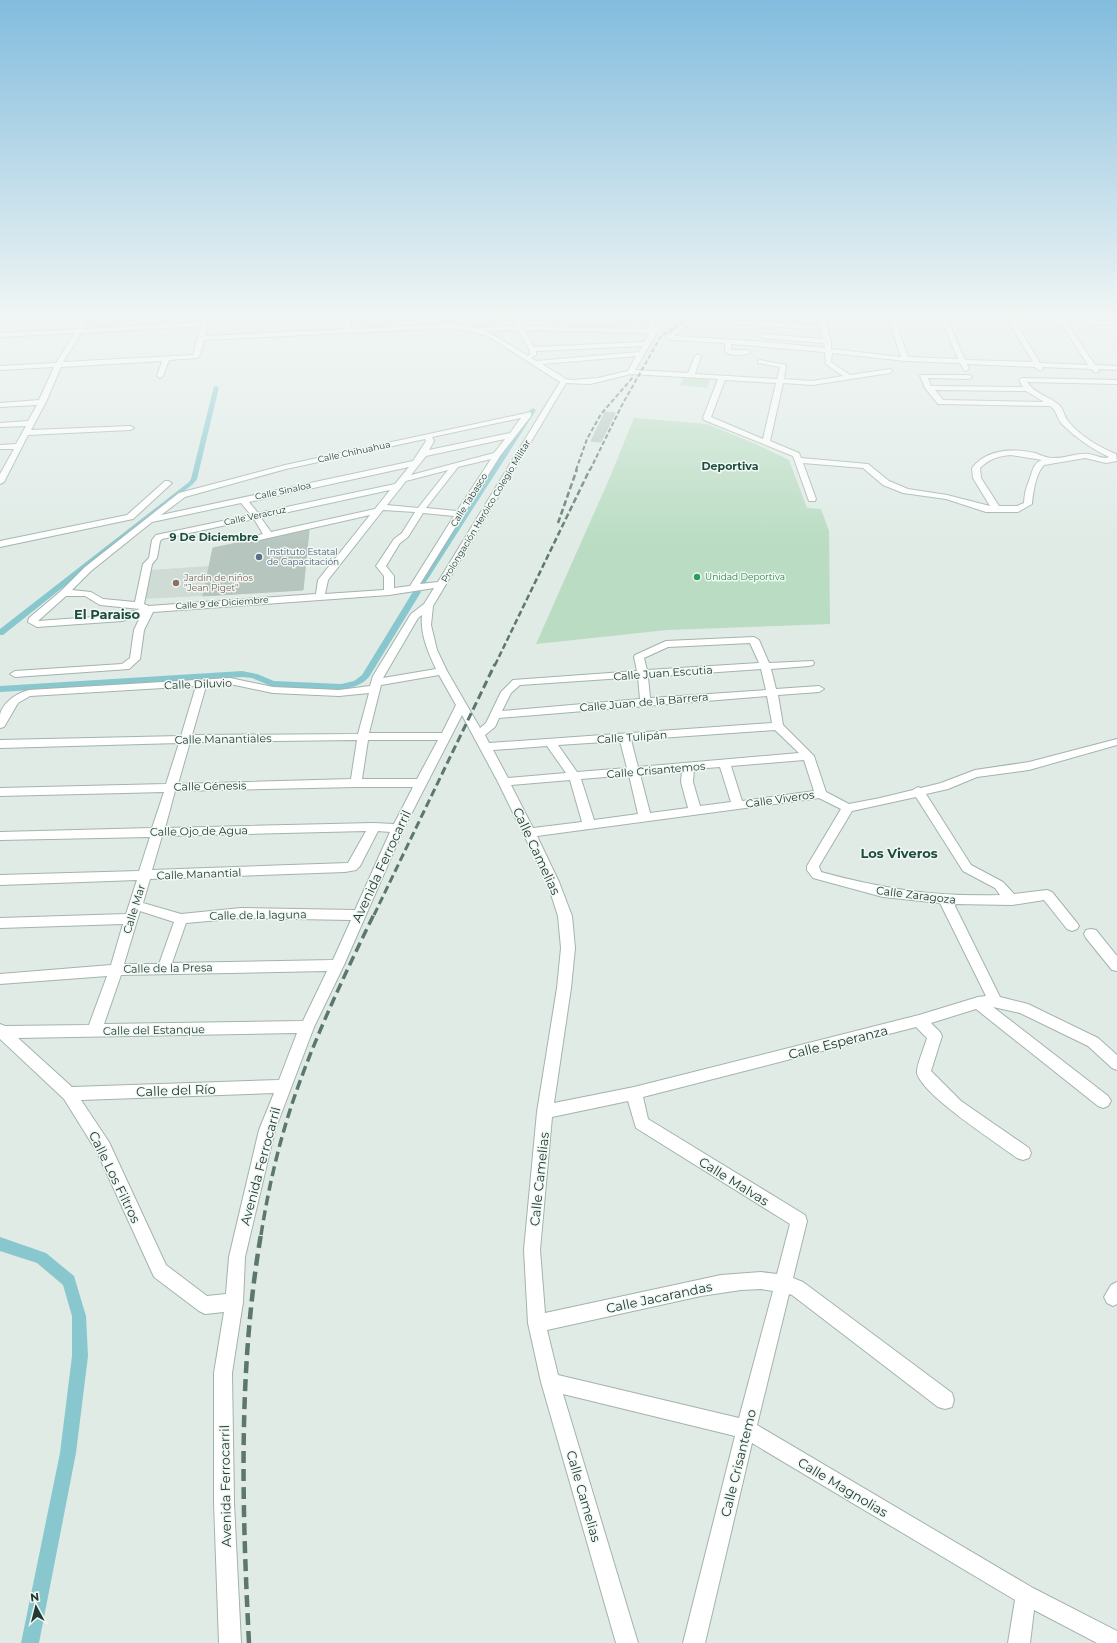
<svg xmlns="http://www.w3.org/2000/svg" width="1117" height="1643" font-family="Montserrat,sans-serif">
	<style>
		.built { fill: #cfdbd5 }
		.green { fill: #b9dcc2 }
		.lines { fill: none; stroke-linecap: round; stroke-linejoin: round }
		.canal { fill: #89c7cf; fill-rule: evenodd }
		.building { fill: #b6c6bf; stroke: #b3c4bd }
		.minor-casing { stroke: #a3b3ad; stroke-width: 2 }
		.minor { fill: #fff; fill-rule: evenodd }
		.rail-far4 { stroke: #5c776e; stroke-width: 2; stroke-dasharray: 4.5 2.5; stroke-linecap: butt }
		.rail-far3 { stroke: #5c776e; stroke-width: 2.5; stroke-dasharray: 6 3; stroke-linecap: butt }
		.rail-far2 { stroke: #5c776e; stroke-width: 3; stroke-dasharray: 8 4; stroke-linecap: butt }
		.rail-far1 { stroke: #5c776e; stroke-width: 3.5; stroke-dasharray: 10 5; stroke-linecap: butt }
		.rail { stroke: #5c776e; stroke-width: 4.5; stroke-dasharray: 12 6; stroke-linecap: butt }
		.service-dot { fill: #5c6f8a; stroke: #f1f8f4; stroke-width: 1.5 }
		.leisure-dot { fill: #2e9e5b; stroke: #f1f8f4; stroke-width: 1.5 }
		.education-dot { fill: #8d6e63; stroke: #f1f8f4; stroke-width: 1.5 }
		.labels { text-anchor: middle; stroke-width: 3; stroke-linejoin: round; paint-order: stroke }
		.far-street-label { font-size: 9px; fill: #213b33; stroke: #f1f8f4 }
		.far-service-label { font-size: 9px; fill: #4e5e75; stroke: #f1f8f4; text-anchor: start }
		.far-leisure-label { font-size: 9px; fill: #27864d; stroke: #f1f8f4; text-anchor: start }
		.far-education-label { font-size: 9px; fill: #785e54; stroke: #f1f8f4; text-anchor: start }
		.far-quarter-label { font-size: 11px; font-weight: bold; fill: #1e4d40; stroke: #f1f8f4 }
		.street-label { font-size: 11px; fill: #213b33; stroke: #f1f8f4 }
		.quarter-label { font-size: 13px; font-weight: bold; fill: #1e4d40; stroke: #f1f8f4 }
		.near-street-label { font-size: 13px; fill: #213b33; stroke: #f1f8f4 }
	</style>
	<rect width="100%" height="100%" fill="#e0ebe6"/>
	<polygon class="built" points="209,566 203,596 141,599 150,570"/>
	<g class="green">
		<polygon points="683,378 710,379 707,388 680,385"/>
		<polygon points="634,418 707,424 758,445 789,460 807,508 821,509 829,531 830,624 667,630 536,644 610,477"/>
	</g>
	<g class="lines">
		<g class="canal">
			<polygon points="214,386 219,387 197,479 193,484 3,635 0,635 0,629 189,482 191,479"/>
			<polygon points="533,408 536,410 424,585 420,587 417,587 416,585 530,410"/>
			<path d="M 414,590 L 420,590 L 421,592 L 369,677 C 362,685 352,688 341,690 L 273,687 L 252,678 L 242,677 L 0,692 L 0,686 L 242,671 L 257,674 L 274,681 L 341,684 L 354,681 L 362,675 Z"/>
			<polygon points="0,1237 46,1253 74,1276 86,1316 88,1356 76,1453 39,1643 21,1643 60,1453 72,1356 72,1316 63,1285 37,1263 0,1251"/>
		</g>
	</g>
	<g class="building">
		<polygon points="605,412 615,413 601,442 591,441"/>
		<polygon points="309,530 303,590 203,596 213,548 247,541 251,543"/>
	</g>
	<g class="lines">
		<g class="minor-casing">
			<g id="minor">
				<path d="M 82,317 L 88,317 L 83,329 L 202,322 L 203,317 L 209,317 L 205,336 L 345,329 L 342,317 L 348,317 L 352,329 L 450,324 L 477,328 L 516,326 L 511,317 L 517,317 L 522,326 L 648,329 L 649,317 L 655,317 L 654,328 L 675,317 L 683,317 L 657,332 L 635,370 L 688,373 L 695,356 L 698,354 L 701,356 L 695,374 L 777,379 L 780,367 L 758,363 L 758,361 L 760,360 L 786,365 L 784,379 L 812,381 L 843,376 L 826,364 L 825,352 L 731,344 L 731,350 L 748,350 L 751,352 C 746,356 730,356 725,352 L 725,343 L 673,340 L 666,337 L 684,322 L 694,317 L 820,326 L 818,317 L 824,317 L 831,341 L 831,349 L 901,357 L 888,317 L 894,317 L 908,357 L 958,359 L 940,317 L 1012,317 L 1058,319 L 1057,317 L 1063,317 L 1065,319 L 1117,321 L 1117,325 L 1067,323 L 1095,365 L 1117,366 L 1117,370 L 1098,369 L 1099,371 L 1096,373 L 1091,369 L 1042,367 L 1043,369 L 1040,371 L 1035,367 L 967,364 L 969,369 L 966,371 L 964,370 L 960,363 L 905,361 L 832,353 L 831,362 L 850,375 L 890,369 L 893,371 L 890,373 L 812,385 L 783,383 L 770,441 L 799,453 L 801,458 L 868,464 L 889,481 L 908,489 L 947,495 L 990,506 L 973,478 L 972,468 C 987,449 1012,448 1035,453 C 1040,455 1047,458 1052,458 C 1065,459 1077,452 1089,454 C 1096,455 1104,460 1109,457 C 1092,449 1076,438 1062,424 C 1057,419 1057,410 1050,406 L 941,404 L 938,404 L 925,388 L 920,376 L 921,375 L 969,375 L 972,377 L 969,379 L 928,378 L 931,386 L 1023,387 L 1019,380 L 1022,378 L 1117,380 L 1117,384 L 1027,382 C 1035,394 1049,396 1059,405 C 1064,409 1064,417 1068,421 C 1080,436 1099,447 1116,454 L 1117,461 L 1106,463 L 1085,458 L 1044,465 C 1036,473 1033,493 1032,504 L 1018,512 L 986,512 L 946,499 L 903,493 L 883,485 L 863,468 L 803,463 L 816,499 L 815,501 L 809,501 L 793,456 L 704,420 L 703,418 L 718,379 L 631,374 L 590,384 L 566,383 L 433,606 L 431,625 L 437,650 L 447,671 L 480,728 L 486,723 L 501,692 L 513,680 L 637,671 L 634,657 L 635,655 L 666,641 L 754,637 L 759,640 L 769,663 L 813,661 L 814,663 L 813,665 L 809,666 L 771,669 L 776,689 L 819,686 L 824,689 L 819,692 L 778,695 L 783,725 L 814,756 L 826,792 L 849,804 L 880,798 L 913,790 L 918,787 L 921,788 L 941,783 L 975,770 L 1029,762 L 1117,739 L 1117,745 L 1029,770 L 977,777 L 948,789 L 926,794 L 971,865 L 1003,882 L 1014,894 L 1047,890 L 1052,892 L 1077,923 L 1079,926 L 1077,929 L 1072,931 L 1067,929 L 1044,900 L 1012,905 L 954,904 L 1000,997 L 1028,1004 L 1098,1038 L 1117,1055 L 1117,1070 L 1112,1068 L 1088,1046 L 1020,1013 L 993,1007 L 1108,1096 L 1111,1101 L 1108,1106 L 1103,1108 L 1098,1106 L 976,1009 L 931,1023 L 940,1032 L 942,1036 L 931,1071 L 961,1101 L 1029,1148 L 1031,1153 L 1029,1158 L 1023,1160 L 1017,1158 C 997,1143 922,1095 917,1073 C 916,1066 925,1046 927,1038 L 916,1027 L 643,1097 L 648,1119 L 805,1215 L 807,1221 L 793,1278 L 803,1282 L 952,1393 L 954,1400 L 952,1407 L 945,1409 L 938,1407 L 792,1295 L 789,1294 L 757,1425 L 1033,1588 L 1117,1631 L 1117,1643 L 1097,1643 L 1034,1610 L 1030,1643 L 1008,1643 L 1015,1600 L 752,1443 L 705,1643 L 683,1643 L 735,1436 L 563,1394 L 638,1643 L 616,1643 L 541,1382 L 528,1323 L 524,1250 L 537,1112 L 557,988 L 561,948 L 558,916 L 547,882 L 498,782 L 462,715 L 404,828 L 344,965 L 314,1027 L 275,1130 L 245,1257 L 243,1302 L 232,1373 L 234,1503 L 241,1643 L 219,1643 L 214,1503 L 214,1373 L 224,1312 L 205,1314 L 199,1311 L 154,1277 L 97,1152 L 64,1099 L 0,1039 L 0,1024 L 5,1026 L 89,1025 L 107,976 L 0,984 L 0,974 L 111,965 L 123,924 L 0,928 L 0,918 L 126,914 L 137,880 L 0,885 L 0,875 L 139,871 L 150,837 L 0,840 L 0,832 L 152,828 L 164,792 L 0,796 L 0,788 L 166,784 L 179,743 L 0,748 L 0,740 L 181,736 L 196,686 L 30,696 L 18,703 L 4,727 L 0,728 C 0,724 0,719 0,715 C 3,702 17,693 29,690 L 230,678 L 273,687 L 339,690 L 370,686 L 373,676 L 411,614 L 424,604 L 434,588 L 389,595 L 153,612 L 144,630 L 140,659 L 129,669 L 15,677 L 10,674 L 15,671 L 122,664 L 130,658 L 134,630 L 141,615 L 122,621 L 37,627 L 28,622 L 29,618 L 61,591 L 85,567 L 179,493 L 285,465 L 531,412 L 531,416 L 500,456 L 420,584 L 438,582 L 560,382 L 488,336 L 470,331 L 450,328 L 204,340 L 200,355 L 197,358 L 169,360 L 163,376 L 160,378 L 157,376 L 162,361 L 61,367 L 46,402 L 31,430 L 130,426 L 134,428 L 130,430 L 28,435 L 4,482 L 0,484 L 0,474 L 14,449 L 0,449 L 0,445 L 16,444 L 26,426 L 0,427 L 0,423 L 28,421 L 37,405 L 0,407 L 0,403 L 39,400 L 54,367 L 0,370 L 0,366 L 56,363 L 75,333 L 0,337 L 0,333 L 77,329 ZM 947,319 L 1008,321 L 1033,362 L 965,360 ZM 696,321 L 821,330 L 823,339 L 763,334 L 760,336 L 763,338 L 824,343 L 825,348 L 767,342 L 674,336 L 688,324 ZM 1015,321 L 1061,323 L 1088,365 L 1040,363 ZM 201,326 L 193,355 L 63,362 L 81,333 ZM 518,330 L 529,349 L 530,354 L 528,356 L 492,334 L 485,331 ZM 525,330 L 650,333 L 644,342 L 534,347 ZM 642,346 L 639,352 L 536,361 L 531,358 L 536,355 L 536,351 ZM 636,356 L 628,371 L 598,378 L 573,380 L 566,379 L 542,364 ZM 725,380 L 776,383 L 763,439 L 711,417 ZM 935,390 L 1026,391 L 1044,402 L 943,400 ZM 521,418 L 510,433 L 429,450 L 434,441 L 432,437 ZM 425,439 L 426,441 L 413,461 L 161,515 L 185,497 L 286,469 ZM 505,439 L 494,453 L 411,475 L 426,456 ZM 1011,455 L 1042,460 C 1033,463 1033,470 1030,478 C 1026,489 1025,490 1024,503 L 1017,506 L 999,506 L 981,478 L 980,468 C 989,459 998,456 1011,455 ZM 491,459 L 457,511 L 426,508 L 458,467 ZM 409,467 L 395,484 L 258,513 L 249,502 ZM 448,470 L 418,508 L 387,505 L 406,481 ZM 390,490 L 375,509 L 271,532 L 261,518 ZM 241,503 L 251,515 L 156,535 L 152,540 L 149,558 L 143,564 L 135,602 L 103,599 L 91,592 L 72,590 L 91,571 L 152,522 ZM 383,510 L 415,512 L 402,533 L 394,539 L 376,566 L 384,576 L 384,590 L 325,594 L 328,580 ZM 423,513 L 454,516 L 410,586 L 394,588 L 394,576 L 386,566 L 400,543 L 408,537 ZM 370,515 L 318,580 L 316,594 L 149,606 L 144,604 L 152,564 L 157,558 L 160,541 L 162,539 L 254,519 L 263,534 L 248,537 L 247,539 L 251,542 ZM 66,596 L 85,596 L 100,605 L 140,609 L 121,615 L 38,621 ZM 422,615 C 420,634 428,652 436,669 L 383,678 L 418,618 ZM 750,643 L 759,663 L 647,670 L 644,658 L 668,647 ZM 761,669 L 766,690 L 650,698 L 648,677 ZM 439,675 L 456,705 L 442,733 L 369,733 L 381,685 ZM 638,677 L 640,699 L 502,711 L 511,693 L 520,685 ZM 230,684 L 273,693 L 339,696 L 369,693 L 358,734 L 192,735 L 206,686 ZM 767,696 L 772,723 L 489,743 L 485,735 L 495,727 L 499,718 ZM 775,730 L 799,753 L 638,767 L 631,740 ZM 357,740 L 351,779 L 178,784 L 190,742 ZM 368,740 L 438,740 L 417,779 L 362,779 ZM 620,741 L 627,768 L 577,772 L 558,745 ZM 547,746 L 566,773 L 508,778 L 493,750 ZM 804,760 L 814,791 L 742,801 L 731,766 ZM 720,767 L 731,802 L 700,806 L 693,782 L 694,769 ZM 682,770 L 681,782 L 688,808 L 650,813 L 640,774 ZM 629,775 L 638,814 L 594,820 L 581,779 ZM 570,780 L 582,822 L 533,828 L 511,785 ZM 356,787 L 413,787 L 394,824 L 374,823 L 165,828 L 175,791 ZM 916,797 L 963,871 L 995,888 L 1000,895 C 935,897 883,889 821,872 L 819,866 L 852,811 ZM 819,798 L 841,809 L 807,866 L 807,870 L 813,878 L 883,897 L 940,903 L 986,996 L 978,997 L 919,1015 L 634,1087 L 554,1103 L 571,988 L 575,948 L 572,916 L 559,882 L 537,836 ZM 366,831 L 348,863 L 152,870 L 162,836 ZM 378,831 L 390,832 L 355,910 L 241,908 L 181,914 L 143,903 L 150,879 L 345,872 L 356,870 L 360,866 ZM 140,911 L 174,922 L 159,964 L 124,964 ZM 241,918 L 351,920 L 333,960 L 172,963 L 186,923 ZM 327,971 L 303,1021 L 104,1024 L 121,975 ZM 297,1033 L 279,1080 L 72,1087 L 18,1038 ZM 274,1093 L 259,1130 L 229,1257 L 226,1294 L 207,1296 L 166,1265 L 109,1142 L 81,1100 ZM 628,1101 L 636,1128 L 790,1224 L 777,1274 L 761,1272 L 721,1275 L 545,1313 L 540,1250 L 552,1117 ZM 761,1289 L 773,1291 L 739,1418 L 558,1375 L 547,1330 L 701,1296 L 741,1290 Z"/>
				<path d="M 561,317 C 568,317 572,319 578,320 C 584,321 590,319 595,322 C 587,328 569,323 561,317 Z"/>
				<polygon points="165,481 168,481 172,483 133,519 0,547 0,541 127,515"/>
				<polygon points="1091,929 1096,930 1117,956 1117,971 1112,970 1086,938 1084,934 1086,930"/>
				<polygon points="1117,1282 1117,1304 1113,1306 1107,1303 1104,1297 1111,1285"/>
			</g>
		</g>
		<use href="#minor" class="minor"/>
		<g class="rail-far4">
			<polyline points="576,470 587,439 601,414 634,376"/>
			<polyline points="590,470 622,405 661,336 690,317"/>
		</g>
		<g class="rail-far3">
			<polyline points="558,523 577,469"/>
			<polyline points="495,665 590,469"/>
		</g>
		<polyline class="rail-far2" points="374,915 495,664"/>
		<path class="rail-far1" d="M 261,1235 C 269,1184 281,1133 299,1084 C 320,1026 347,970 374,914"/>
		<path class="rail" d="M 249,1643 C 242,1506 238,1369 261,1234"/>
	</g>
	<linearGradient id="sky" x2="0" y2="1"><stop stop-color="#82bcde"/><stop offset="0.58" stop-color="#f1f6f4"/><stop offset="1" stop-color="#f1f6f4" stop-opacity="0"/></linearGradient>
	<rect width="1117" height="547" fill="url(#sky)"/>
	<circle class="service-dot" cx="259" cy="557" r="4"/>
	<circle class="leisure-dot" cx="697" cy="577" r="4"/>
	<circle class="education-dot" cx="176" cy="583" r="4"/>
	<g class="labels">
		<g class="far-street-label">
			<text transform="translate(354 452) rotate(-12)" y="3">Calle Chihuahua</text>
			<text transform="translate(283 491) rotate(-12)" y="3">Calle Sinaloa</text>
			<text transform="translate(469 500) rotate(-58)" y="3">Calle Tabasco</text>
			<text transform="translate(486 511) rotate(-59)" y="3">Prolongación Heróico Colegio Militar</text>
			<text transform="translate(255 516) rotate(-12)" y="3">Calle Veracruz</text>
			<text transform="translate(222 603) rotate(-4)" y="3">Calle 9 de Diciembre</text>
		</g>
		<g class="far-service-label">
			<text x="267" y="555">Instituto Estatal<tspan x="267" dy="10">de Capacitación</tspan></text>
		</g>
		<g class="far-leisure-label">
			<text x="705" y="580">Unidad Deportiva</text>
		</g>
		<g class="far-education-label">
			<text x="184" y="581">Jardin de niños<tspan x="184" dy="10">"Jean Piget"</tspan></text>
		</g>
		<g class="far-quarter-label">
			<text x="730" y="470">Deportiva</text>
			<text x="214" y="541">9 De Diciembre</text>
		</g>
		<g class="street-label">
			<text transform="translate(663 673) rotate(-4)" y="4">Calle Juan Escutia</text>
			<text transform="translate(198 684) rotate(-2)" y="4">Calle Diluvio</text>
			<text transform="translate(644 702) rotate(-5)" y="4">Calle Juan de la Barrera</text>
			<text transform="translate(632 737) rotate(-4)" y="4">Calle Tulipán</text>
			<text transform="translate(223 739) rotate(-1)" y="4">Calle Manantiales</text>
			<text transform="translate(656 770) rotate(-5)" y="4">Calle Crisantemos</text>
			<text transform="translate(210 786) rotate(-1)" y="4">Calle Génesis</text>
			<text transform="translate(780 799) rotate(-8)" y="4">Calle Viveros</text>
			<text transform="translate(199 831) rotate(-1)" y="4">Calle Ojo de Agua</text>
			<text transform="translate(199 874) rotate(-2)" y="4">Calle Manantial</text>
			<text transform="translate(916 895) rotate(7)" y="4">Calle Zaragoza</text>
			<text transform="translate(134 909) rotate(-73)" y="4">Calle Mar</text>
			<text transform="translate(258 915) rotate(-1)" y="4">Calle de la laguna</text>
			<text transform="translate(168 968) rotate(-1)" y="4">Calle de la Presa</text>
			<text transform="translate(154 1030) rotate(-1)" y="4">Calle del Estanque</text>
		</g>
		<g class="quarter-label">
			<text x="107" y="619">El Paraiso</text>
			<text x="899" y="858">Los Viveros</text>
		</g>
		<g class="near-street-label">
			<text transform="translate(537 851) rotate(65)" y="5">Calle Camelias</text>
			<text transform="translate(381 866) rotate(-65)" y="5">Avenida Ferrocarril</text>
			<text transform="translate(838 1042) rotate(-14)" y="5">Calle Esperanza</text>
			<text transform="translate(176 1090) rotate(-2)" y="5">Calle del Río</text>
			<text transform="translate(260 1166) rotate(-75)" y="5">Avenida Ferrocarril</text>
			<text transform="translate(115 1177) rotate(64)" y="5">Calle Los Filtros</text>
			<text transform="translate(539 1179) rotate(-84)" y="5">Calle Camelias</text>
			<text transform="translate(734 1181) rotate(32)" y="5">Calle Malvas</text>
			<text transform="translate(659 1297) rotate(-12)" y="5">Calle Jacarandas</text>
			<text transform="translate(738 1463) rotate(-76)" y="5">Calle Crisantemo</text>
			<text transform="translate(225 1486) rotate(-91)" y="5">Avenida Ferrocarril</text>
			<text transform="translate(843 1487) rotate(31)" y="5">Calle Magnolias</text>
			<text transform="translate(584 1496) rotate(74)" y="5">Calle Camelias</text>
		</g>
	</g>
	<g transform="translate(36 1607) rotate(353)" stroke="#f1f8f4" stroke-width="3" paint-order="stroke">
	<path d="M0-3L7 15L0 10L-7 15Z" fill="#213b33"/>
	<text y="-6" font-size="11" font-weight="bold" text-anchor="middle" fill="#213b33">N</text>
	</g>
</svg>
